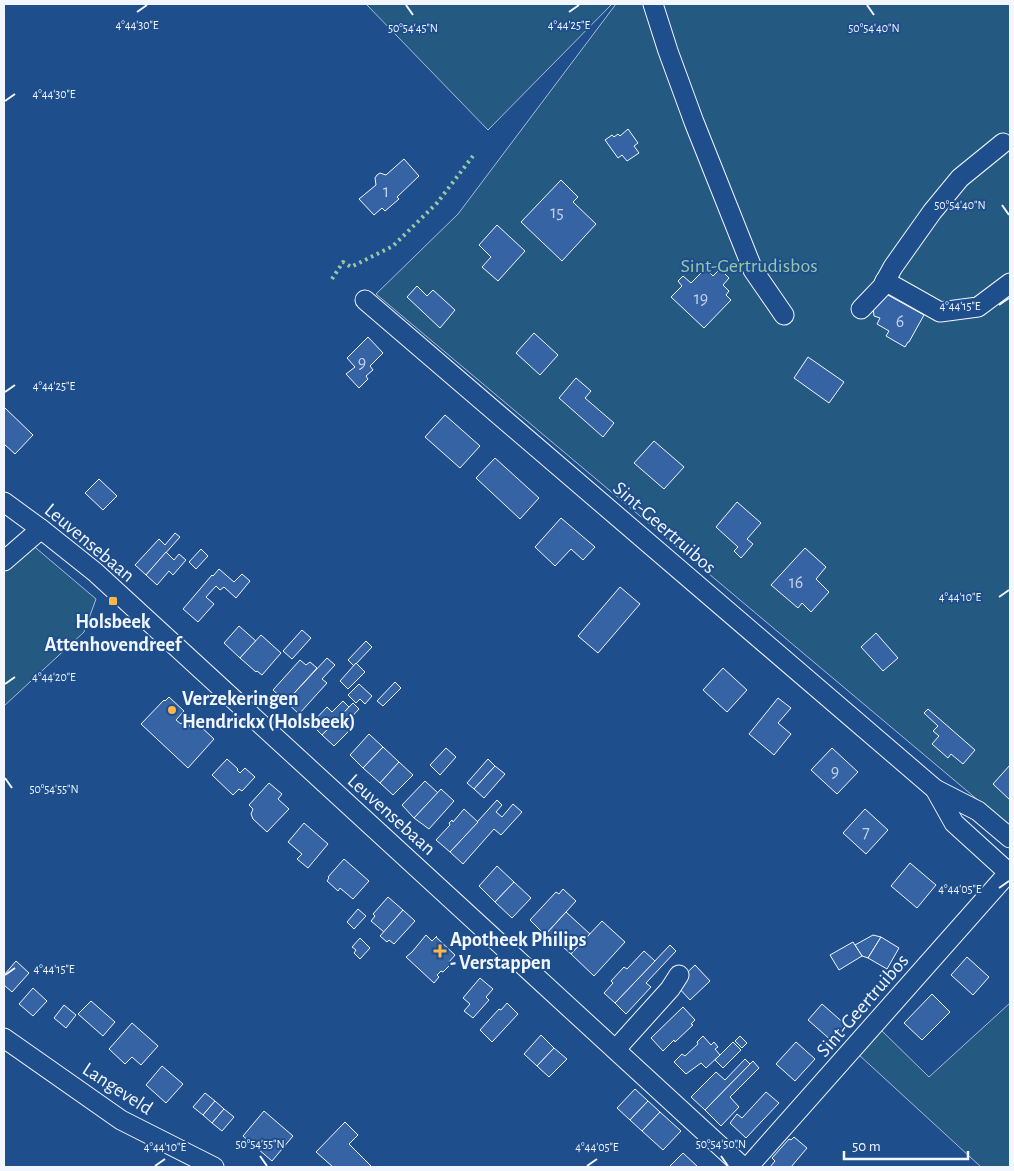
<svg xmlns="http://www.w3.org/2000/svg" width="1014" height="1171" font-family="'Alegreya Sans',sans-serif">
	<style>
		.green { fill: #245a82; stroke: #a8bbd7 }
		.building { fill: #3563a3; stroke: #f2f6ff }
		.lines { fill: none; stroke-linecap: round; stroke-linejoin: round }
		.minor-casing { stroke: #f2f6ff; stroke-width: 21 }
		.minor { stroke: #1f4e8c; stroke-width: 19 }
		.hedge { stroke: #97c8a6; stroke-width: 4; stroke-dasharray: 2.5 4; stroke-linecap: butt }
		.ticks { fill: none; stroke: #f2f6ff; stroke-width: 2 }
		.poi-dot { fill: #ffb74d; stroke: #1f4e8c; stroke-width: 2 }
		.labels { text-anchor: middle; stroke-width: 4; stroke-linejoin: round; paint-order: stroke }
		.number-label { font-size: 18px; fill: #c3d1e8 }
		.park-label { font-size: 20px; fill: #97c8a6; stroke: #1f4e8c }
		.street-label { font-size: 20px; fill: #f2f6ff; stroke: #1f4e8c }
		.poi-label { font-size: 20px; font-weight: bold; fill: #f2f6ff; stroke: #1f4e8c; text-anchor: start }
		.ticks-label { font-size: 12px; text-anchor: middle; fill: #f2f6ff; stroke: #1f4e8c; stroke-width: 4; stroke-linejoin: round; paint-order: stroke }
	</style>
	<rect width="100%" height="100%" fill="#1f4e8c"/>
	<g class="green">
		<polygon points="366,4 612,4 488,130"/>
		<polygon points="616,4 1010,4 1010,827 376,294 458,214"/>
		<polygon points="30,543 96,599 84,632 4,706 4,564"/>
		<polygon points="1010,1003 1010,1167 981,1167 858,1054 880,1029 929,1077"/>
	</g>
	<g class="building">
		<polygon points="628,129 638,143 634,146 639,153 627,161 622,155 618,158 605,140 612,135 614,137 618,134 620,136"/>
		<polygon points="404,159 419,176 397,197 399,199 385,211 382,208 374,215 359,199 376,185 375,178 377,175 380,173 386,175"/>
		<polygon points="561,180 578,197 573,202 596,224 562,261 521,222"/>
		<polygon points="497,225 525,251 498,281 482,267 491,257 479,245"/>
		<polygon points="720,269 729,278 723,285 729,291 726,295 731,300 704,328 671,297 682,286 678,281 683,276 691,283 702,272 704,273 707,270 713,276"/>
		<polygon points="417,286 427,296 433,290 455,310 440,328 407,297"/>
		<polygon points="886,294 924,315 909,342 908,342 905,347 886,336 889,331 877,324 880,318 874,316 873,307"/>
		<polygon points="534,333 558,355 540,375 516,353"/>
		<polygon points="368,337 383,353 370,366 373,370 366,376 368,379 359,388 346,374 355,367 347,358"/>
		<polygon points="808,357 844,382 829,403 794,378"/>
		<polygon points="576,378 591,391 585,398 614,423 603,437 559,398"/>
		<polygon points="4,407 33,435 15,454 4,444"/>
		<polygon points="445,415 480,446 460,468 425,437"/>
		<polygon points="654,441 684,467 664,489 634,463"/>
		<polygon points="495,458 539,498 520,519 476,478"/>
		<polygon points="99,479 117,496 103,510 85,493"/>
		<polygon points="737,502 761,523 747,539 753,544 741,558 734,551 738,547 716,527"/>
		<polygon points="561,518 595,547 583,560 571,549 555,566 535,547"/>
		<polygon points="175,533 180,537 146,575 135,565 159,539 165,545"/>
		<polygon points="805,548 826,567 816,579 829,592 811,612 802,603 798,608 771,585"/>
		<polygon points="201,549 208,556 196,569 189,562"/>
		<polygon points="166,552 174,560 179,554 186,560 173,575 169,571 157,585 146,575"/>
		<polygon points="219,569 234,582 242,574 250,581 236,598 224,587 220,590 216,586 206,597 214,604 198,622 183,609 212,575 213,576"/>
		<polygon points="620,587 640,604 598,653 578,636"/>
		<polygon points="239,626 256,641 240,658 224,643"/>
		<polygon points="302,630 311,638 292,659 283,651"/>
		<polygon points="876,633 898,658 883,671 861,647"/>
		<polygon points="261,635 281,653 262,675 257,671 256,672 240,658"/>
		<polygon points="366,641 372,647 354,666 348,660"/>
		<polygon points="327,658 335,665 322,679 327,683 299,714 286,702"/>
		<polygon points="300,660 306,665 310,662 317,668 286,702 273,690"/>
		<polygon points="356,663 365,672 348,689 340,681"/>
		<polygon points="723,668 747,690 727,712 703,690"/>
		<polygon points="395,682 401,688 383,706 377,701"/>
		<polygon points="359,684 372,696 365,704 360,699 356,703 348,695"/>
		<polygon points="169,697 184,711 176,720 181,724 186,718 190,718 192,722 189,726 194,730 199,725 214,739 188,768 141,724 164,700 165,701"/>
		<polygon points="778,698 791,708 778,723 791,734 774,755 749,734"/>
		<polygon points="343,701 349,707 322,735 311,724 327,707 332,712"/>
		<polygon points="353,703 359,709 345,724 351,729 334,746 322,735"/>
		<polygon points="928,709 975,750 963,764 951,754 948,758 932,744 939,736 933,731 938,726 924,713"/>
		<polygon points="369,734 383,747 363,768 350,755"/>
		<polygon points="383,747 399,762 380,783 363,768"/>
		<polygon points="446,748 456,757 440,775 430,765"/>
		<polygon points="832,748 858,772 837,794 811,770"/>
		<polygon points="227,759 238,769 237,770 240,773 245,768 255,777 242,791 239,789 233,795 212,775"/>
		<polygon points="488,759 495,766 474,789 467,783"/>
		<polygon points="399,762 413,775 393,795 380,783"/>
		<polygon points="1010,765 1010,800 993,784"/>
		<polygon points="495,766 505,774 484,798 474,789"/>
		<polygon points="425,781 438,793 414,818 402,805"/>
		<polygon points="269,783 282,794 278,799 289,809 267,832 253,819 251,814 253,809 249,805"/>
		<polygon points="441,789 454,801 429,829 414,818"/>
		<polygon points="497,800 502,805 496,812 502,817 513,804 522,812 501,835 494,829 463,864 450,852"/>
		<polygon points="464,809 478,822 450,852 436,840 450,825 449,823 452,820 453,822"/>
		<polygon points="865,809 888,830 866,854 843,833"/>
		<polygon points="304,823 328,844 308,868 297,859 302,854 288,842"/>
		<polygon points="344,859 369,881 353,899 340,888 338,891 327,881 329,878 328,877"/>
		<polygon points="910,863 936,885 917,908 891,886"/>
		<polygon points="497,866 514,882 495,902 479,886"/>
		<polygon points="514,882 531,898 512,918 495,902"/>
		<polygon points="563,889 576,901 545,935 530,920 556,892 559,894"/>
		<polygon points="388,897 403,910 384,932 371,921 375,916 373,914"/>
		<polygon points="358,909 366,916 354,929 347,922"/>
		<polygon points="403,910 415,921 394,944 389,940 387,942 380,936"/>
		<polygon points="566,912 590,934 571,954 547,933"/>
		<polygon points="602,921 625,942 594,976 571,954"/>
		<polygon points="426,935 432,941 437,936 436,937 455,955 449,962 451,964 443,972 441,971 437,975 439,977 434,983 406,957 412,952"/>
		<polygon points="873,935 881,937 868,958 862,956 855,945"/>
		<polygon points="881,937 899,948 887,969 868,958"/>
		<polygon points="360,938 370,948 360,959 354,953 356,950 352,947"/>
		<polygon points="853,942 862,956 839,970 830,955"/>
		<polygon points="670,945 676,951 646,983 651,987 626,1014 615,1003"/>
		<polygon points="644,951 655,961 615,1003 604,993 613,983 611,981 624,967 627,969"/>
		<polygon points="967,957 989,977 973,995 951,975"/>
		<polygon points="16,961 29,973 12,992 4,985 4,975"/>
		<polygon points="695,965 710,981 690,1000 675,984"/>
		<polygon points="480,978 493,989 486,997 489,1000 473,1018 464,1011 470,1004 463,998"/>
		<polygon points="33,988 47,1001 33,1016 19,1004"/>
		<polygon points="932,994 950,1012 922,1040 904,1023"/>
		<polygon points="91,1001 115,1022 103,1036 78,1014"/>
		<polygon points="507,1003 518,1014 492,1042 480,1030 499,1009 501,1010"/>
		<polygon points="822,1004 847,1026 833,1042 808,1020"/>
		<polygon points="64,1005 76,1015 66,1028 54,1018"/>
		<polygon points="683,1007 695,1020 691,1024 693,1025 675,1042 674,1040 663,1051 651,1038"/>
		<polygon points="132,1023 158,1046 141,1065 132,1057 125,1064 109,1049"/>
		<polygon points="541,1035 554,1048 537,1066 524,1054"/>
		<polygon points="703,1036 711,1045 714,1042 718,1047 715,1049 720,1055 706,1068 701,1063 686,1074 674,1062 682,1054 685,1056 698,1044 697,1042"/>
		<polygon points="740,1036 747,1043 742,1048 735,1041"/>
		<polygon points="733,1042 741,1050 723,1068 715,1060"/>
		<polygon points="796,1042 815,1059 795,1081 776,1064"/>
		<polygon points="554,1048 567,1059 549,1077 537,1066"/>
		<polygon points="745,1059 750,1064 705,1110 691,1097 716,1072 725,1080"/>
		<polygon points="753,1061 759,1068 730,1097 739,1107 721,1126 705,1110"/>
		<polygon points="162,1066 183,1084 166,1103 146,1085"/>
		<polygon points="635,1089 648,1101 630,1120 617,1108"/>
		<polygon points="766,1092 779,1103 746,1138 730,1123 737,1114 742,1118"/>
		<polygon points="205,1093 215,1101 203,1115 193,1107"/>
		<polygon points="215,1101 224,1109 212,1123 203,1115"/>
		<polygon points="648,1101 660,1112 642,1131 630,1120"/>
		<polygon points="224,1109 234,1117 222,1131 212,1123"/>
		<polygon points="264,1111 293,1136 272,1161 243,1136"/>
		<polygon points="660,1112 681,1131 663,1150 642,1131"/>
		<polygon points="345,1122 358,1135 349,1144 371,1166 370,1167 333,1167 316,1152"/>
		<polygon points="794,1137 807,1148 791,1167 770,1167 775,1161 772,1158 789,1139 791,1140"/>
		<polygon points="683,1153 698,1167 669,1167"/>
	</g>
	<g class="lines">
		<g class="minor-casing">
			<g id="minor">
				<polyline points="653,4 668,51 694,122 753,270 784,315"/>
				<polyline points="885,281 940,312 978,307 1010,283"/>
				<polyline points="365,300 935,789 978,811 1010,838"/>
				<polyline points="861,309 882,287 893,267 932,212 960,178 1003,143"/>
				<polyline points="4,502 41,529 95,572 743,1167"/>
				<polyline points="4,561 41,529"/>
				<polyline points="935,789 954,823 1009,873"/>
				<polyline points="4,1038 121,1120 214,1167"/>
				<polyline points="616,1049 670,989 679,975"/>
				<polyline points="748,1167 1010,871"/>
			</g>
		</g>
		<use href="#minor" class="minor"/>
		<polyline class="hedge" points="332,279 343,262 351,267 393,246 437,203 473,156"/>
	</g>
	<path class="ticks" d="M 406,5 L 413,15M 867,5 L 874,15M 137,12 L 147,5M 569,12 L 579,5M 5,101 L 15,94M 1002,205 L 1009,215M 999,305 L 1009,298M 5,392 L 15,385M 999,597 L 1009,590M 5,684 L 15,677M 5,778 L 12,788M 999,888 L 1009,881M 5,975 L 15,968M 260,1156 L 267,1166M 721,1156 L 728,1166M 155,1166 L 165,1159M 587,1166 L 597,1159"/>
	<g class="poi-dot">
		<rect x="108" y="596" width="10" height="10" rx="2.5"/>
		<circle cx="172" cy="710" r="5"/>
		<path d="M437.5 943.5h5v5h5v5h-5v5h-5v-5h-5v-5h5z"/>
	</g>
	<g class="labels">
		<g class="number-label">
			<text x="386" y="197">1</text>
			<text x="557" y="218">15</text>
			<text x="701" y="304">19</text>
			<text x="900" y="327">6</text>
			<text x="362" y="368">9</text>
			<text x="796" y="588">16</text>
			<text x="835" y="777">9</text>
			<text x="866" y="838">7</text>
		</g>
		<g class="park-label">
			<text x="749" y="272">Sint-Gertrudisbos</text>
		</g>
		<g class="street-label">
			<text transform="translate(665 527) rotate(41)" y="7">Sint-Geertruibos</text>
			<text transform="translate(90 542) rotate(40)" y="7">Leuvensebaan</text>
			<text transform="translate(392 814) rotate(42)" y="7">Leuvensebaan</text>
			<text transform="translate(862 1005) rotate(-49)" y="7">Sint-Geertruibos</text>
			<text transform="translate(118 1088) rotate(33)" y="7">Langeveld</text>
		</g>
		<g class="poi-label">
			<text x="113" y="628" text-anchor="middle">Holsbeek<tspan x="113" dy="23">Attenhovendreef</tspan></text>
			<text x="182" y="705">Verzekeringen<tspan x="182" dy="23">Hendrickx (Holsbeek)</tspan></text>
			<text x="450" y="946">Apotheek Philips<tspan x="450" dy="23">- Verstappen</tspan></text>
		</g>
	</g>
	<g class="ticks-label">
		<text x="137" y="29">4°44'30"E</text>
		<text x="569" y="29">4°44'25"E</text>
		<text x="413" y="32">50°54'45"N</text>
		<text x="874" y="32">50°54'40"N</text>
		<text x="54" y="98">4°44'30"E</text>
		<text x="960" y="209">50°54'40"N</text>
		<text x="960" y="310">4°44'15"E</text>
		<text x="54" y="390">4°44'25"E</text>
		<text x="960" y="601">4°44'10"E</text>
		<text x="54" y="681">4°44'20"E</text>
		<text x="54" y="793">50°54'55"N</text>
		<text x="960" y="893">4°44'05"E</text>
		<text x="54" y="973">4°44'15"E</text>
		<text x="260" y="1148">50°54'55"N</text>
		<text x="721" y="1148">50°54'50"N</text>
		<text x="165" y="1151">4°44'10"E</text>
		<text x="597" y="1151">4°44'05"E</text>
	</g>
	<rect width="1014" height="1171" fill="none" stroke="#f2f6ff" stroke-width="10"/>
	<path d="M844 1151v8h124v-8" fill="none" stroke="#f2f6ff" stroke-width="2.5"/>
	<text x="852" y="1151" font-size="15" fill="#f2f6ff" stroke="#1f4e8c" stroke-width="4" paint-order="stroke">50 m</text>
</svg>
